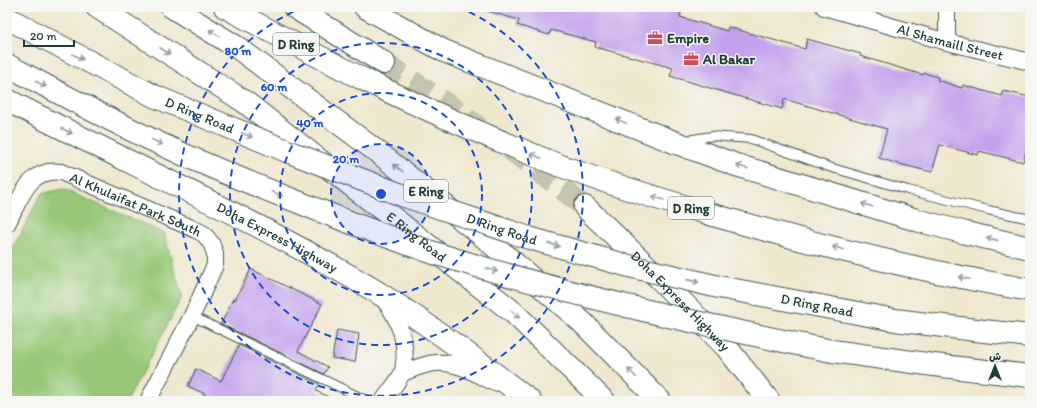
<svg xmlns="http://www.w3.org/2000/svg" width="1037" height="408" font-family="Itim,'Playpen Sans Arabic',sans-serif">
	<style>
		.green { fill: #98c877; stroke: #5c8256 }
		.building { fill: #c2a2ec }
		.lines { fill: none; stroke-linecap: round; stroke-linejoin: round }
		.secondary-tunnel { stroke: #c5c5af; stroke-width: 22; stroke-dasharray: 22 11; stroke-linecap: butt }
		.lane-casing { stroke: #3e564b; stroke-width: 10 }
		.street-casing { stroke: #3e564b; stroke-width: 18 }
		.secondary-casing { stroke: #3e564b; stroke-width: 24 }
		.primary-casing { stroke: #3e564b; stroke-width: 24 }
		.highway-casing { stroke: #3e564b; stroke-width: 24 }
		.lane { stroke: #fff; stroke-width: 8 }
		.street { stroke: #fff; stroke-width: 16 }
		.secondary { stroke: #fff; stroke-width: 22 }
		.primary { stroke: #fff; stroke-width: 22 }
		.highway { stroke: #fff; stroke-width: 22 }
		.secondary-bridge-casing { stroke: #3e564b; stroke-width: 24; stroke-linecap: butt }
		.primary-bridge-casing { stroke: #3e564b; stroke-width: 24; stroke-linecap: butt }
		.secondary-bridge { stroke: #fff; stroke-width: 22 }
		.primary-bridge { stroke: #fff; stroke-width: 22 }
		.oneway { stroke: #8f9e9a }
		.ring { fill: none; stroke: #1d4ed8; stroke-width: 2; stroke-dasharray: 7 5 }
		.labels { text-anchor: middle; stroke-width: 3; stroke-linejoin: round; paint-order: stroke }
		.shield { fill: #f6f6f2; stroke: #60746d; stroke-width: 1 }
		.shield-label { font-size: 13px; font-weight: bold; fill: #1f3d34 }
		.poi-label { font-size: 14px; font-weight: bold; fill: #1f3d34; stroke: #f6f6f2; text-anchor: start }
		.street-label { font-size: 14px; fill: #1f3d34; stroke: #f6f6f2 }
		.centre { fill: #1d4ed8; stroke: #f6f6f2; stroke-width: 2 }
		.ring-label { font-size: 12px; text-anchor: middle; font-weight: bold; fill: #1d4ed8; stroke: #f6f6f2; stroke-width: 3; stroke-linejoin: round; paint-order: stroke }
	</style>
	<rect width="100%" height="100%" fill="#f6f6f2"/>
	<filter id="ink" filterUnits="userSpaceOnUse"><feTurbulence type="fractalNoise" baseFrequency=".025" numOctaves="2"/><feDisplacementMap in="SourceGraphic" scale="8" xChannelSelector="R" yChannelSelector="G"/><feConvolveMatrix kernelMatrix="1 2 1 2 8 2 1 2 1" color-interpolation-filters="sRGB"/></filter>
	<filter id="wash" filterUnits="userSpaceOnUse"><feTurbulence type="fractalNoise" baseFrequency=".012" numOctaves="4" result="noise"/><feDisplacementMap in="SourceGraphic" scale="16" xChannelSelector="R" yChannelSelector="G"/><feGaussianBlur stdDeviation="0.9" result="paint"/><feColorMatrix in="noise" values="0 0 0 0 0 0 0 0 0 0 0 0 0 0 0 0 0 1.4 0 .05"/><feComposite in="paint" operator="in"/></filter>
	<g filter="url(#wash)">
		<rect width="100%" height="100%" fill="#efe7ce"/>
		<polygon class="green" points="63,189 164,233 182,297 127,401 7,401 7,260 41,194"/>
		<g id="blocks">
			<g class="building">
				<polygon points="488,7 661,7 681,13 680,17 727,31 728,27 805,49 807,39 861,54 860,56 923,75 924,73 938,77 937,80 962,88 963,85 1002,96 1003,91 1030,97 1030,134 1023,162 979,151 978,155 940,145 932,172 895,163 879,158 887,129 784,99 782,109 710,88 670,76 673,68 595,47 596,42 551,30 549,35 517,25 519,20 487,11"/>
				<polygon points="251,269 322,304 298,351 328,367 324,374 221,324 233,299 235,300"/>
				<polygon points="337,330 359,334 355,362 332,358"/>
				<polygon points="239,345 319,384 316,391 337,401 202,401 205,394 188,386 196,369 221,381"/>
			</g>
		</g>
	</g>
	<g filter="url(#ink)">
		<use href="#blocks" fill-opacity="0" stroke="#3e564b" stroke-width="1"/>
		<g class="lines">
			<g class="secondary-tunnel">
				<polyline points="384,63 453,108 480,128"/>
				<polyline points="510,149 585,207"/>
			</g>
			<g class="lane-casing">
				<g id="lane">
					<polyline points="687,140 712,136 751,139 829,167 908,190 988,210 1030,219"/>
					<polyline points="192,316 368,401"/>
				</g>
			</g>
			<g class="street-casing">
				<g id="street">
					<path id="s1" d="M 824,7 L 947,42 L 1030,62"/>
					<polyline points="947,42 947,7"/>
					<path id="s2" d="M 7,224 C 20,200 28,167 61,172 L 194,229 L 204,234 L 211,243 L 215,253 L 215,265 L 192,316 L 148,401"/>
					<path d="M 402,373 C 411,370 420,366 429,364 C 452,358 475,373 495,383"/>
					<path d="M 383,401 C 387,394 400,380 402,373 C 404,371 403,367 404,364 C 407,341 398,316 383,299"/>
				</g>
			</g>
			<g class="secondary-casing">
				<g id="secondary">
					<polyline points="294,7 384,63"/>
					<polyline points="365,7 444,51 674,142 736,165 920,221 966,233 1030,248"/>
					<path id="s3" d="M 7,100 C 130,164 258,221 377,292 C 430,325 481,363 530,401"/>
					<path id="s4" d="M 585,207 L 659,278 L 727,348 L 769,401"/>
					<polyline points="832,351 934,365 1030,376"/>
				</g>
			</g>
			<g class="primary-casing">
				<g id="primary">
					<path d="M 225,7 C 272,32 319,57 367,81 C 426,110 487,136 548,161 C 598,181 651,196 703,212 C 811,244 920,271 1030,290"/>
					<polyline points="820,306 895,320 984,331 1030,336"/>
				</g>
			</g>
			<g class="highway-casing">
				<g id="highway">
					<path id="s5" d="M 97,7 L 245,102 L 513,312 L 604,401"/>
					<polyline points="172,7 238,48 379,153 484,237 582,322 660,401"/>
				</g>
			</g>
			<use href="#lane" class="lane"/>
			<use href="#street" class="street"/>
			<use href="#secondary" class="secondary"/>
			<use href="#primary" class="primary"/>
			<use href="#highway" class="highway"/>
			<g class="secondary-bridge-casing">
				<path id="secondary-bridge" d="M 7,65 C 63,95 118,125 176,151 C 223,173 271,191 318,210 C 357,225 395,240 434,253 C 565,294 698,324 832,351"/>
			</g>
			<g class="primary-bridge-casing">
				<g id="primary-bridge">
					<path id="s6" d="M 7,18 L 154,96 L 287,151 L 399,194 L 529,238 L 625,265 L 719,287 L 820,306"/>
				</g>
			</g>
			<use href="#secondary-bridge" class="secondary-bridge"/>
			<use href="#primary-bridge" class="primary-bridge"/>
		</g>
		<defs><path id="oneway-shaft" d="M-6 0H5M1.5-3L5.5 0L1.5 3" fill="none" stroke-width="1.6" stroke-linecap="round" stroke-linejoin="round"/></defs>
		<g class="oneway">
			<use href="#oneway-shaft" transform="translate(214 33) rotate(-148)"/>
			<use href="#oneway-shaft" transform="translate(165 51) rotate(33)"/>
			<use href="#oneway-shaft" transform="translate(78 57) rotate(27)"/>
			<use href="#oneway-shaft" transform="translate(41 84) rotate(28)"/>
			<use href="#oneway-shaft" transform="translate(621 121) rotate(-158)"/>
			<use href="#oneway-shaft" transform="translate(67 131) rotate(27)"/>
			<use href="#oneway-shaft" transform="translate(247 135) rotate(23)"/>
			<use href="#oneway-shaft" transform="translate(157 142) rotate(26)"/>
			<use href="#oneway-shaft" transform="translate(536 156) rotate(-157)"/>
			<use href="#oneway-shaft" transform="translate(742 167) rotate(-163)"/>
			<use href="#oneway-shaft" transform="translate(398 168) rotate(-142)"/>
			<use href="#oneway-shaft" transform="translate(277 194) rotate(21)"/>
			<use href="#oneway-shaft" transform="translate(658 198) rotate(-163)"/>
			<use href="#oneway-shaft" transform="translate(867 205) rotate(-163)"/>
			<use href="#oneway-shaft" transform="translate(992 239) rotate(-167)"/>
			<use href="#oneway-shaft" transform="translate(554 245) rotate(16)"/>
			<use href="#oneway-shaft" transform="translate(838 248) rotate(-166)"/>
			<use href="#oneway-shaft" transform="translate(492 270) rotate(17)"/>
			<use href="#oneway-shaft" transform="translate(964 278) rotate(-168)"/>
			<use href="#oneway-shaft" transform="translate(693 281) rotate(13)"/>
			<use href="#oneway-shaft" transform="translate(515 314) rotate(42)"/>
			<use href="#oneway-shaft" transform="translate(632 373) rotate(-135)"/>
		</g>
	</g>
	<circle cx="381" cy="194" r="50" fill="#1d4ed8" fill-opacity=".12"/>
	<g class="ring">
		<circle cx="381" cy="194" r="50"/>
		<circle cx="381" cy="194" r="101"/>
		<circle cx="381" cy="194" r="151"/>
		<path d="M458 7A202 202 0 1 1 304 7"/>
	</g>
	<defs>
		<g id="office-bare" transform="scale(1.2)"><path d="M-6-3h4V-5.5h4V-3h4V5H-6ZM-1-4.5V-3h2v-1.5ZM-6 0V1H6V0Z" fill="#d1495b" stroke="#f6f6f2" stroke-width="2.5" paint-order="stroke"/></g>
	</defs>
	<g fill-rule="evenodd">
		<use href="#office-bare" x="655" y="38"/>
		<use href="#office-bare" x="691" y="59"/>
	</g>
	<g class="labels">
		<g class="shield">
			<rect x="273" y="33" width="46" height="22" rx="3"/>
			<rect x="404" y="180" width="44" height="22" rx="3"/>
			<rect x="668" y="197" width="46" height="22" rx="3"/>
		</g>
		<g class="shield-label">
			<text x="296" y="49">D Ring</text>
			<text x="426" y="196">E Ring</text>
			<text x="691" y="213">D Ring</text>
		</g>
		<g class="poi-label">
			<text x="667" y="43">Empire</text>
			<text x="703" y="64">Al Bakar</text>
		</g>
		<g class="street-label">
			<text dy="5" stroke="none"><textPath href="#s1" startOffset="131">Al Shamaill Street</textPath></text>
			<text dy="5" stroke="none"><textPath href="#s6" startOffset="216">D Ring Road</textPath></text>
			<text dy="5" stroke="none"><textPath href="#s2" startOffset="163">Al Khulaifat Park South</textPath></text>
			<text dy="5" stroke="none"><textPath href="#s6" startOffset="539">D Ring Road</textPath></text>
			<text dy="5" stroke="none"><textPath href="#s3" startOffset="303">Doha Express Highway</textPath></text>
			<text dy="5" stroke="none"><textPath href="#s5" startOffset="394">E Ring Road</textPath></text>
			<text dy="5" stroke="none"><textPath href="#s4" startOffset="134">Doha Express Highway</textPath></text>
			<text transform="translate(817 305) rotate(11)" y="5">D Ring Road</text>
		</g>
	</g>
	<circle cx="381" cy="194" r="6" class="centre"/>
	<g class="ring-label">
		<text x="238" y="55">80 m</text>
		<text x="274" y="91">60 m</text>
		<text x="310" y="127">40 m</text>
		<text x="346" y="163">20 m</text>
	</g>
	<rect width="1037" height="408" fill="none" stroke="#f6f6f2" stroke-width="24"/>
	<g transform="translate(995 366)" stroke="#f6f6f2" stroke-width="3" paint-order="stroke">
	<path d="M0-3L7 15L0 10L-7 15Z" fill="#1f3d34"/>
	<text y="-6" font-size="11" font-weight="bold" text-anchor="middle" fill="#1f3d34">ش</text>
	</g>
	<path d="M24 40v6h50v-6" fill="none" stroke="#1f3d34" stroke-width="2"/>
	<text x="30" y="40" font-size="12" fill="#1f3d34" stroke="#f6f6f2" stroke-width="3" paint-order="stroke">20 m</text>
</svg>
